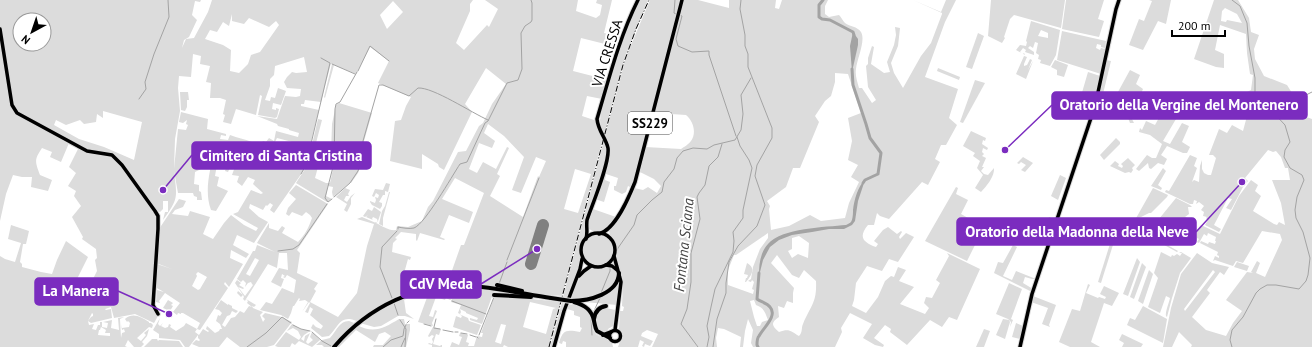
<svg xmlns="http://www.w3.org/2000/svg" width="1312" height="347" font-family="'PT Sans',sans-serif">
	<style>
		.green { fill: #dcdcdc; fill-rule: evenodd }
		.water { fill: #a3a3a3 }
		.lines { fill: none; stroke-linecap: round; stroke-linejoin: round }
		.stream { stroke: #a3a3a3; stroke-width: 1 }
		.river { stroke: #a3a3a3; stroke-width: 3 }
		.runway { stroke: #808080; stroke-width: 12 }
		.major-casing { stroke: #dbdbdb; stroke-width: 5.5 }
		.highway-casing { stroke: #dbdbdb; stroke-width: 6 }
		.major { stroke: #000; stroke-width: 3.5 }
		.highway { stroke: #000; stroke-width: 4 }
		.rail { stroke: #000; stroke-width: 1; stroke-dasharray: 6 2 1 2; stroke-linecap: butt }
		.highway-bridge-casing { stroke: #dbdbdb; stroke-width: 6; stroke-linecap: butt }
		.highway-bridge { stroke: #000; stroke-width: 4 }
		.labels { text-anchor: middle; stroke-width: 4; stroke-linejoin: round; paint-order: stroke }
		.shield { fill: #fff; stroke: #4c4c4c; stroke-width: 1 }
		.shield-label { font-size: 13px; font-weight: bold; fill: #000 }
		.street-label { font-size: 14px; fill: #000; stroke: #fff }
		.water-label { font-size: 15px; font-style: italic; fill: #444; stroke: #fff }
		.leader { fill: none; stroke: #7b2cbf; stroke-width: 1.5 }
		.callout-dot { fill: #7b2cbf; stroke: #fff; stroke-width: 1.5 }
		.callout { fill: #7b2cbf; stroke: #7b2cbf; stroke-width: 1.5 }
		.callout-label { font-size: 15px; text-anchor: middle; font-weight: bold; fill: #fff }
	</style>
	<rect width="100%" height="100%" fill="#fff"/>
	<g class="green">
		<path d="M 0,0 L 201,0 L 200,2 L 195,1 L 192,15 L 197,20 L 189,37 L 184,40 L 182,48 L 186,39 L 194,38 L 208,12 L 212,0 L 473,0 L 470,4 L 470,11 L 456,43 L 464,50 L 487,25 L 489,27 L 498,9 L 485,0 L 578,0 L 576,11 L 596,18 L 600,15 L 602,5 L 596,3 L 597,0 L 612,0 L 604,33 L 621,37 L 617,47 L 581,38 L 573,71 L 608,80 L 602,99 L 587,96 L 582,116 L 597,121 L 603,138 L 562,296 L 539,294 L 496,285 L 496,288 C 478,287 461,285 443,285 C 412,285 381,303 357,321 C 340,314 339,326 329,336 L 322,337 L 311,328 L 313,324 L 316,327 L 321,329 L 323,326 L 310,315 L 313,309 L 310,307 L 308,313 L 305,312 L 310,303 L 309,302 L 302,312 L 308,302 L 305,300 L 299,301 L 300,299 L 299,298 L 294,306 L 293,306 L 291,313 L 288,319 L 281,315 L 260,310 L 266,302 L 272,304 L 282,288 L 294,293 L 296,280 L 287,275 L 285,278 L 283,277 L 285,276 L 282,274 L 281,278 L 284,279 L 281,287 L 271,282 L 279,268 L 288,270 L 287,253 L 279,253 L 277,268 L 268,264 L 246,299 L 256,305 L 254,307 L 252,306 L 253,308 L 263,312 L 260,315 L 263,322 L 265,319 L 262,316 L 265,313 L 282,317 L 292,322 L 274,345 L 267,347 L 240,347 L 227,337 L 219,347 L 199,347 L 192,344 L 196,340 L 199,341 L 200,340 L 198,338 L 198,335 L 189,347 L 185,347 L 180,340 L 159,338 L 159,334 L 153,330 L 160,318 L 158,324 L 160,326 L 163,323 L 161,326 L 165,328 L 168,327 L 169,324 L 171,325 L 170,327 L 176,331 L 184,326 L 186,323 L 197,329 L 200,323 L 183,313 L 181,313 L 181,314 L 178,313 L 177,315 L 173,312 L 180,303 L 165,293 L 159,301 L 160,303 L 156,302 L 157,290 L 164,292 L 155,287 L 157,264 L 172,269 L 156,263 L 159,229 L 179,199 L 186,201 L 183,207 L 175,210 L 172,214 L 188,216 L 190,211 L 210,217 L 203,234 L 213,239 L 224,223 L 231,215 L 244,225 L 256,231 L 258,228 L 233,214 L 238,212 L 251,190 L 261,194 L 263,193 L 253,184 L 255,180 L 248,177 L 242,186 L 237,182 L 239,176 L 232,175 L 237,161 L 234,159 L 228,172 L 225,171 L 229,159 L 224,159 L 225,155 L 222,153 L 219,153 L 215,176 L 219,177 L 217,186 L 228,191 L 216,211 L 211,210 C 204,191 210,171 214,152 L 206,149 L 201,169 L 195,172 L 194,184 L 199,185 L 199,191 L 201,192 L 202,200 L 197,200 L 197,197 L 194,196 L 193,193 L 178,193 L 174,171 C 177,197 179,198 163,220 L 165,212 L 168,212 L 168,201 L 163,201 L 163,209 L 160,212 L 156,211 L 116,158 L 89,150 L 42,128 L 69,143 L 61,162 L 50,157 L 52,152 L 42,148 C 34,160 35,161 40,175 L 52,180 L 48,191 L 31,187 L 32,177 L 22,177 L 13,175 L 6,194 L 0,221 ZM 393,1 L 403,12 L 387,29 L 380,15 ZM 232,14 L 232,21 L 244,24 L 249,18 L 269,27 L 276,21 L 279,25 L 260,52 L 251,55 L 248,64 L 239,73 L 230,71 L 231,50 L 223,45 L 205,39 L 210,30 L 217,32 L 223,22 L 229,26 ZM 20,20 L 44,20 L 44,44 L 20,44 ZM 370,47 L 389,61 L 378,83 L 411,97 L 406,106 L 401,120 L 395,121 L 390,161 L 422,169 L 422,154 L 438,164 L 439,167 L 444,170 L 472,112 L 465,104 L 486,68 L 506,84 L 492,104 L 483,123 L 479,126 L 466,151 L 458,152 L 433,201 L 428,207 L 422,221 L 408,227 L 397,226 L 396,230 C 389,231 382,226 376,223 L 378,221 L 381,212 L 374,207 L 372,211 L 368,209 L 363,216 L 365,217 L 368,215 L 366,217 L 373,220 L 372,219 L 373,217 L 377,219 L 378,222 L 375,222 L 376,223 L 362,217 L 357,219 L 374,224 L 367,246 L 357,293 L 338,317 L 310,302 L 316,291 L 314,289 L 318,283 L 297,273 L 300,253 L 297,250 L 328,204 L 296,185 L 289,193 L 296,199 L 288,208 L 286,214 L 289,216 L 292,212 L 302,216 L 306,212 L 310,215 L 312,218 C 309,227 305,235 298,242 L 282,233 L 285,228 L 282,226 L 278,231 L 269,228 L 269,223 L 257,243 L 275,252 L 257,245 L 255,251 L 253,251 L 237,279 L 241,282 L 243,280 L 246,283 L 245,287 L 248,283 L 251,282 L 252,284 L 253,285 L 245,296 L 238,287 L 243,289 L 244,288 L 239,285 L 241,283 L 237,280 L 235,283 L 243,295 L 238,291 L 237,293 L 241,297 L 243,295 L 244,297 L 243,299 L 245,301 L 246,299 L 248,301 L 247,303 L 252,307 L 249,306 L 244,313 L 240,311 L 235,317 L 231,318 L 225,327 L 222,325 L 227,316 L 230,315 L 232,311 L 236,313 L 238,311 L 232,308 L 232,306 L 228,304 L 228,305 L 221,300 L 215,309 L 219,310 L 222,313 L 220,316 L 218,315 L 216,321 L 220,324 L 222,329 L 220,329 L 219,331 L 215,333 L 207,326 L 206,329 L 209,331 L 208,332 L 203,329 L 199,335 L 195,332 L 197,329 L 200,330 L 228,288 L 224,284 L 225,282 L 229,287 L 243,264 L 230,258 L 231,250 L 246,258 L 249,254 L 233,245 L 237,235 L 254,243 L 268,222 L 259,217 L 249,208 L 250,204 L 263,210 L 266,205 L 267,206 L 270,203 L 273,205 L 270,210 L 274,213 L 304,170 L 319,110 L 301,106 L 301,104 L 304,104 L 305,100 L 321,102 L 331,63 L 332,64 L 324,97 L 325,98 L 334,65 L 356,74 ZM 193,54 L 201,56 L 200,64 L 210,66 L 206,82 L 211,83 L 210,98 L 220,98 L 226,100 L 223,114 L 225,115 L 223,122 L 231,124 L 236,109 L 256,115 L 260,95 L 262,96 L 258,115 L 275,118 L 277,117 L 279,109 L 276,108 L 276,110 L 272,109 L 273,103 L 281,105 L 286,91 L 278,88 L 275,98 L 271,97 L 270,101 L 265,100 L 270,86 L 270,79 L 274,75 L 275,66 L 304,57 L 307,72 L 296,73 L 292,72 L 287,77 L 284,82 L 287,88 L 301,89 L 300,96 L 296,97 L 285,96 L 277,119 L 257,116 L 277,124 L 278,126 L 289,129 L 289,130 L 299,133 L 298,137 L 276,131 L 274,141 L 269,138 L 266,142 L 263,141 L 256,150 L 249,145 L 252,142 C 244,139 238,138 230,135 L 228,140 L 220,139 L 221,135 L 226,136 L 226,134 L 207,129 L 208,119 L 181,112 L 179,122 L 183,123 L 187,120 L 186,124 L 188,125 L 186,130 L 178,129 L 174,169 L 175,139 L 180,111 L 178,88 L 179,76 L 191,77 ZM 103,111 L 142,122 L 134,160 L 104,147 L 79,139 L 54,125 L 56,120 L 66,125 L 80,120 L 84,124 L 96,122 L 97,114 L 103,118 ZM 488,124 L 504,136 L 524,157 L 512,190 L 521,193 L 536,157 L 546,161 L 539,177 L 538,176 L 523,217 L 490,196 L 500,176 L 497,174 L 509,148 L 507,147 L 496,169 L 483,162 L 477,173 L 469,169 L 479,143 L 492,148 L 495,141 L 484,133 ZM 277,138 L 300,144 L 298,149 C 290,152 282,149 274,146 L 274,144 ZM 575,169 L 591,174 L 578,213 L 564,209 ZM 455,178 L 484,193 L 464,245 L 461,245 L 449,279 L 448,281 L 411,287 L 402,291 L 403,285 L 401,284 L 408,259 L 410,260 L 411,257 L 392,252 L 393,243 L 397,239 L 395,238 L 401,232 L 416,234 L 416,240 L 417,241 L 420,233 L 444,240 L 445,239 L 440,237 L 449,215 L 469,223 L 473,212 L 442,199 ZM 255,258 L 259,260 L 250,276 L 246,274 ZM 198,272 L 207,277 L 200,289 L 198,290 L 192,286 L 197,276 L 196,274 Z"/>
		<path d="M 639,0 L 648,0 L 625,57 L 604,135 L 601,128 L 600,120 C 607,78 623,39 639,0 Z"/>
		<path d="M 650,0 L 680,0 L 632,188 L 628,186 L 626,192 L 622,194 L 614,190 L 614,186 L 616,186 L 618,178 L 606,174 L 605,180 L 610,182 L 604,202 L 595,199 C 601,185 614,160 609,144 C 609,142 606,139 605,136 L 626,57 Z"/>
		<path d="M 684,0 L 698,0 L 729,8 L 729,0 L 776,0 L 775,8 L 779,9 L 782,0 L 828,0 L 825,6 L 825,14 L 829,17 L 839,15 C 841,17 843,21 845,23 C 850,27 857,26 861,32 C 866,40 857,59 856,69 C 855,75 857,81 859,88 L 862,88 L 872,103 L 876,100 L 868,87 L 866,66 L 868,64 L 868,58 L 872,46 L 874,47 L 871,64 L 884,73 L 890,72 L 887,62 L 894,45 L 896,35 L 895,27 L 900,28 L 898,46 L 891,63 L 894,73 L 903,88 L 921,56 L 931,43 L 942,14 L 942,13 L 913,0 L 941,12 L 946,0 L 956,0 L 945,22 L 925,77 L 958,89 L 949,118 L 957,125 L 946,145 L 941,145 L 935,159 L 940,162 L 928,185 L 922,182 L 889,219 L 880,216 L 877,213 L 874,225 L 868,225 C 858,237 863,242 876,247 L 878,244 L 874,241 L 883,230 L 888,227 L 897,234 L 901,231 L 902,232 L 899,237 L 900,239 L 906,233 L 914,237 L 898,262 L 889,259 L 882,271 L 867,266 L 856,283 L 854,300 L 852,306 L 866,313 L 878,297 L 885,281 L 891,276 L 894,277 L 898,267 L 906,270 L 899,281 L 914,287 L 900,304 L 925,314 L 929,308 L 924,303 L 926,297 L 932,298 L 940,283 L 936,280 L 949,256 L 947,253 L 980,269 L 957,320 L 949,317 L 942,327 L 930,320 L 907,345 L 890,332 L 891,329 L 885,325 L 874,338 L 884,345 L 883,347 L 875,345 L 863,338 L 872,324 L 850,313 L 841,328 L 842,332 L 835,347 L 753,347 L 751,343 L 753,330 L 748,319 L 745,331 L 743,347 L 740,347 L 741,337 L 724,329 L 718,328 L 716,338 L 717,347 L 652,347 L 658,334 L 647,330 L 642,333 L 641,336 L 653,341 L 650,346 L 645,344 L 644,347 L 642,346 L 644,342 L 640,340 L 638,347 L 618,347 L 622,335 L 619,329 L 620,311 L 623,311 L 624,307 L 622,306 L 623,280 L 615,256 L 615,248 L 610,236 L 609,231 L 634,188 L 643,190 L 648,187 L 657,193 L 661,186 L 654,179 L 640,172 L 645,147 L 681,149 C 684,147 689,144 691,141 C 697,132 693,121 686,115 L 671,114 L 655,111 ZM 835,73 L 848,74 L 861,113 L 848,118 L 852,141 L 848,160 L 858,165 L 851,177 L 859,182 L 849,203 L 845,218 L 821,221 L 810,215 L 789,226 L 771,230 L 769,209 L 770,206 L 767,201 L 786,187 L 793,168 L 800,168 L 819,122 L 815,116 L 825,101 L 831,96 L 835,82 ZM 768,233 L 768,238 L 760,249 L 753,267 L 751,279 L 748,281 L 751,282 L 752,280 L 754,282 L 752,289 L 754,290 L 753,294 L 728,285 L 728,270 L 734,255 L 736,255 ZM 799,236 L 809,243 L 808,258 L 798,254 L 792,258 L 788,251 L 792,249 L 792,238 ZM 777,255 L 792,275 L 799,278 L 804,270 L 816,281 C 817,303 811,305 803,324 C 801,328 803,332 799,336 C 791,331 789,328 779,332 C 772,326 770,323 779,317 L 778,306 L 784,308 L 787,301 L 793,303 L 793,293 L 794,288 L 771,263 ZM 754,300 L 756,305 C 764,308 765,312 768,320 L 762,322 L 760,326 L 757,326 L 754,317 L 750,301 Z"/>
		<polygon points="991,0 1065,0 1061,28 1014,15 1010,19 1004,37 1005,38 1002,43 988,36"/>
		<polygon points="1066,0 1104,0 1098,19 1104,21 1099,37 1062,29"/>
		<polygon points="1149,0 1171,0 1166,24 1158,21 1143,50 1129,45 1139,19 1144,21 1152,1"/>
		<path d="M 1214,0 L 1238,0 L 1249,18 L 1251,32 L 1259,35 L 1254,49 L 1255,59 L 1264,76 L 1287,85 L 1297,101 L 1287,110 L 1312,119 L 1312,347 L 1191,347 L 1192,345 L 1179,332 L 1172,347 L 1163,347 L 1171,308 L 1181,274 L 1197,253 L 1212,263 L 1229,267 L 1224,275 L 1220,272 L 1207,290 L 1210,293 L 1192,317 L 1206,330 L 1226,336 L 1233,323 L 1242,311 L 1226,300 L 1247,272 L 1253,273 L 1251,272 L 1257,261 L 1260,263 L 1256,273 L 1265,277 L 1282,240 L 1280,234 L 1262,231 L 1243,263 L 1236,261 L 1233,266 L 1215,260 L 1213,261 L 1215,256 L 1219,258 L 1219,256 L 1217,255 L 1218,252 L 1200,243 L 1201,241 L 1208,244 L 1209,242 L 1215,244 L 1216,241 L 1215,241 L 1216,237 L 1208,233 L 1207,236 L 1204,234 L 1199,243 L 1197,242 L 1199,239 L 1197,238 L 1196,242 L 1191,240 L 1192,236 L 1191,233 L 1194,230 L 1196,231 L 1201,225 L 1220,234 L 1239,196 L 1251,180 L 1258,185 L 1255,191 L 1261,196 L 1253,211 L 1274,224 L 1277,225 L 1279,222 L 1285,225 L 1281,203 L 1272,180 L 1290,180 L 1288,168 L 1285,168 L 1281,157 L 1276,151 L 1273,152 L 1268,150 L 1245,178 L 1248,181 L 1243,187 L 1231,210 L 1226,208 L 1232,199 L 1228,198 L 1214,225 L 1221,229 L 1219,232 L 1205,225 L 1208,220 L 1206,218 L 1207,217 L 1203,216 L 1204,212 L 1201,210 L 1204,206 L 1199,202 L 1196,204 L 1197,201 L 1194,200 L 1193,204 L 1190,204 L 1165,192 L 1166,190 L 1169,191 L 1190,155 L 1197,158 L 1194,166 L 1197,168 L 1192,182 L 1194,180 L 1199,182 L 1200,166 L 1202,160 L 1202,169 L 1204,173 L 1208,175 L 1211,175 L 1216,158 L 1213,155 L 1209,155 L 1219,129 L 1227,133 L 1232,125 L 1243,131 L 1251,101 L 1247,98 L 1247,92 L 1251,90 L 1253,75 L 1250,74 L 1247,53 L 1246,34 L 1220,25 L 1215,50 L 1224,54 L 1224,68 L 1216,67 L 1194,59 ZM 1225,8 L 1237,14 L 1242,23 L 1227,20 L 1226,22 L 1221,21 L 1222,11 ZM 1213,270 L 1215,272 L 1185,311 L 1184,309 Z"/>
		<path d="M 1031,21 L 1060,30 L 1056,55 L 1050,66 L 1040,63 L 1041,60 L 1038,59 L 1039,55 L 1036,53 L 1038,43 L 1035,42 L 1033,48 L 1030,46 L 1028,48 L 1034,52 L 1034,55 L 1025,52 L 1026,50 L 1023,48 L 1020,52 L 1023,54 L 1024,53 L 1025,55 L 1016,50 L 1020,45 L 1026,46 L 1027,42 L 1026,41 ZM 1041,30 L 1048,33 L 1048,38 L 1038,36 Z"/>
		<polygon points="1062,31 1106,41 1105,48 1101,47 1101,45 1097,44 1096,48 1100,50 1101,48 1105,49 1101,74 1057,60"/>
		<polygon points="978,33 984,36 972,69 966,67"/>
		<polygon points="1024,56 1027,57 1024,64 1024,66 1027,65 1030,59 1032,60 1028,70 1033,61 1026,79 1016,74"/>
		<polygon points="1055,60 1068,65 1064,77 1057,75 1057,70 1051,67"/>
		<polygon points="1106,60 1111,61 1103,94 1099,93"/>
		<polygon points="938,68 960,77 959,80 937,71"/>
		<polygon points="1130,70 1140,75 1136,84 1143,89 1131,117 1134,123 1130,123 1128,118 1120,112 1113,101"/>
		<polygon points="1088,72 1100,76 1095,102 1081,96"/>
		<polygon points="975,80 985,83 963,123 960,122"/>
		<polygon points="180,92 188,92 189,100 187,100 187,107 185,111 181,110"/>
		<polygon points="339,103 372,113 364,141 365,151 363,160 358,173 351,183 351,182 333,197 332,192 333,187 328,186 326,196 332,199 327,202 296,183 307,166 318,119 322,120 316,143 320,147 318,167 315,178 326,183 330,183 336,155 331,154 332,124 336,105"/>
		<polygon points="1161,114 1176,119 1163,141 1170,144 1182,123 1189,126 1182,142 1190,147 1187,153 1183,153 1167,146 1161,155 1167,159 1164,165 1158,163 1151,169 1149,168 1148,163 1139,171 1136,169 1147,155 1152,158 1156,158 1162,144 1150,135 1139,132 1140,128 1142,130 1146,121 1155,125"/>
		<path d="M 971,131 L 986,138 L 985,141 L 983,140 L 982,144 L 988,148 L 987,150 L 983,148 L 982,152 L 984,154 L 982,156 L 986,158 L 982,167 L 984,167 L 981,171 L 984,174 L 988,175 L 994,168 C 995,176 986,187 981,192 L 975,188 L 983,175 L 977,168 L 980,161 L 973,156 L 975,153 L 963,146 Z"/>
		<polygon points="1116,138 1120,142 1120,144 1104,160 1100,155"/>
		<path d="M 604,140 L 607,148 L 607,157 L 600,181 L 585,221 L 586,236 C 574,250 584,252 581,265 C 578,276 572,287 567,297 L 563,297 Z"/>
		<path d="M 79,147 L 110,155 L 116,159 L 156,216 L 157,220 L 152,307 L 158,316 L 154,323 L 135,314 L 114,318 L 111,307 L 105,309 L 106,310 L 111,309 L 112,318 L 91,323 L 88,321 L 91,317 L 93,316 L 93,314 L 92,313 L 88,321 L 89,325 L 94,324 L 92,329 L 96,330 L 98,325 L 100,325 L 100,322 L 102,322 L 102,327 L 107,328 L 108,323 L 103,322 L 112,320 L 111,328 L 119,330 L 118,318 L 124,317 L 120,319 L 121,338 L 122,333 L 125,332 L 124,329 L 122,330 L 121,324 L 122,328 L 129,327 L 130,323 L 128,321 L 127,322 L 125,319 C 133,312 141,317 149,322 L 149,323 L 151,323 L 153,325 L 152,328 L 149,327 L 137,338 L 141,341 L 146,335 L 144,333 L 149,329 L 147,336 L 142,342 L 144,344 L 141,347 L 134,347 L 128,340 L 125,346 L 127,347 L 0,347 L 0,256 L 5,259 L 15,262 L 21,243 L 8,239 L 11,225 L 29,231 L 26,244 L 23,244 L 20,262 L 22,264 L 22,267 L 41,272 L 52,274 L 57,260 L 66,241 L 88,257 L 76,281 L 88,289 L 97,271 L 95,260 L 97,258 L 96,249 L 82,239 L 83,237 L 72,217 L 81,206 L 74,196 L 76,191 L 68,186 L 76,173 L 69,167 ZM 101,327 L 106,330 L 105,333 L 110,333 L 110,336 L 98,335 L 99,330 L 100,330 Z"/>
		<polygon points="1023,157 1033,163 1025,172 1021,170 1026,165 1021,162 1019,164 1017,163"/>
		<polygon points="1128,158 1135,165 1132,168 1133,170 1131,173 1129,172 1125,173 1110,166 1115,161 1119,164 1118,166 1122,168 1123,166 1121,164"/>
		<polygon points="1163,168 1166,171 1158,185 1162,188 1161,190 1151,186"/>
		<polygon points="1060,175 1066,178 1058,200 1051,196"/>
		<polygon points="386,183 390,184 388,192 385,191 385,195 383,195 379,202 382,203 382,206 380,209 372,205 370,202 370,201 375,203 376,200 375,197 378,198 379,195 376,193 374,197 372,196 375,189 383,190"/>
		<polygon points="956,187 958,188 956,194 968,200 961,214 984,227 967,261 925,241"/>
		<polygon points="345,188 350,190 348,194 349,196 346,196 344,200 347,202 351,196 355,193 351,198 351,204 347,212 344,210 347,204 336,197"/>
		<polygon points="1153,188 1168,195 1167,197 1151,213 1149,213 1135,220"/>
		<polygon points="389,192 390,192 383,218 383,226 379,224 382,211 385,206"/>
		<polygon points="1176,198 1190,205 1192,207 1188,207 1189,214 1185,217 1188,218 1186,221 1190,225 1188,228 1185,229 1187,227 1184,224 1182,225 1181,224 1183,222 1181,221 1175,227 1177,229 1172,236 1169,234 1172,241 1171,240 1169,244 1169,246 1178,251 1177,252 1146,235"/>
		<path d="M 593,209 L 616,217 C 609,226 600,238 588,228 L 587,223 Z"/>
		<polygon points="1049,217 1056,220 1051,233 1043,228"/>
		<polygon points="1115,228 1118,229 1101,283 1098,282"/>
		<circle cx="597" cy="250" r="16"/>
		<polygon points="1013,245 1017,247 1003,276 1012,280 1016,271 1036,279 1032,279 1025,277 1023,283 1033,289 1032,292 994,273 998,262 1003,263"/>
		<path d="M 1161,252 L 1171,257 L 1172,255 L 1174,256 L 1177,254 L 1180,256 L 1182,253 L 1179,253 L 1181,252 L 1191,258 L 1180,273 L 1172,298 L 1167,317 L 1166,316 C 1165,312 1169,303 1170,298 L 1166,296 L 1160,313 L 1148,307 L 1158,278 L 1154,273 Z"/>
		<polygon points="1137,258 1140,262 1128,296 1123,294"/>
		<polygon points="1237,262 1249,266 1247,271 1234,267"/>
		<path d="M 747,263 C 756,268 752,275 746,282 L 745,282 L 746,278 L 747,278 L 748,275 L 744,274 Z"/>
		<polygon points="1142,263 1146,267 1134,299 1130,297"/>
		<path d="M 611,266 L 617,270 L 618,277 C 607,293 589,300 570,298 L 581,276 L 591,268 L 598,269 Z"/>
		<polygon points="1149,270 1153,274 1143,304 1138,301"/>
		<polygon points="619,280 617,305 584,302 604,294"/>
		<polygon points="1009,283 1022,289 1011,319 1013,320 1010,327 1011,322 1008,319 996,314"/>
		<polygon points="1088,284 1090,285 1086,293 1098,298 1099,297 1105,299 1106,297 1100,294 1104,286 1119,293 1112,306 1104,303 1091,342 1100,347 1070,347 1059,342 1072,309 1080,311"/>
		<path d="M 454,287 L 494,291 L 482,324 L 470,320 L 470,318 L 477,320 L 478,318 L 466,313 L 466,312 L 460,309 L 461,312 L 460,314 L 458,313 L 461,305 L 451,302 L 452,299 L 450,300 L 446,298 L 445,300 L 436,297 L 429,316 L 433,317 L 435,310 L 437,311 L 432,323 L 433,326 L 418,322 L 429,292 L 404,299 L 406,313 L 414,319 L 405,316 L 398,316 L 381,326 L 374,327 L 360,323 C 373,314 387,304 402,298 C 418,291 437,289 454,287 Z"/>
		<path d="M 495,295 L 561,302 L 549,347 L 508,347 L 504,345 L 503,347 L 450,347 L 452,342 L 459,345 L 462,337 L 459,336 L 460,333 L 468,335 L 466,342 L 469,343 L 468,346 L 474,346 L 477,336 L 482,337 L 483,333 L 481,333 ZM 530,302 L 556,308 L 553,309 L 546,334 L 523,327 ZM 501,324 L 506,325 L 501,344 L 495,342 Z"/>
		<polygon points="1033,296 1056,305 1049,325 1050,327 1042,324 1048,308 1031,302"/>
		<polygon points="168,300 173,303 171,305 173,306 170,311 163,308"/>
		<polygon points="562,302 564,302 553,347 550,347"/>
		<path d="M 568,305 C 577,303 588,309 592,317 C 593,322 591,328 595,333 C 601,340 612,335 613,347 L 566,347 L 566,342 L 563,341 L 562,344 L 559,343 C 563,329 567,330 580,332 L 582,328 L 580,327 L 580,317 L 574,315 L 574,311 L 567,309 Z"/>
		<polygon points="1143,306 1167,319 1163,343 1127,325 1130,318 1135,320"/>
		<polygon points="602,307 615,310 613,326 608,329 607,333 604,334 598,328 595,314"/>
		<polygon points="459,314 468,318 469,321 481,325 477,335 453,327 456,316 461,318 462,316"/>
		<path d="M 399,319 L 404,319 L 405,324 L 410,324 L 410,330 L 406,347 L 373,347 L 374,345 L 383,345 L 391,336 L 385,332 L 379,334 L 375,342 L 356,330 L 339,347 L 336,347 L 357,325 C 374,334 384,328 399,319 Z"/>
		<polygon points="1003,319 1009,320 1010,322 1005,339 996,335"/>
		<path d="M 349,321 L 354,323 L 338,339 L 332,347 L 324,347 L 322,345 L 316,345 L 322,340 L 330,338 C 336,332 339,321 349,321 Z"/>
		<polygon points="1016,323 1023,326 1020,339 1012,337"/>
		<polygon points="292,324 300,329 310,331 304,335 301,339 304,341 305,336 310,333 306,342 308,344 313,340 310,337 312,332 320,340 312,347 299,341 295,345 292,343 290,347 278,347 275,346 286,332 299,340 301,337 298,331 293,328 287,331"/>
		<polygon points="433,327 441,329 439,335 436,334 433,344 440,346 441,345 442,345 442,347 432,347 432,345 428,344 429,343 432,344 433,342 432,339 434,336 432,335 429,337 428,336"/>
		<polygon points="984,329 990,331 984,347 976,347"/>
		<polygon points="1122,334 1143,344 1141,347 1122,347 1124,343 1119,340"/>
		<polygon points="152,339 157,339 158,341 159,340 179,341 183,347 144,347"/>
	</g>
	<g class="water">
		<polygon points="853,32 858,39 858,45 852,72 850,46"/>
		<path d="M 865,180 L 858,201 L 855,221 L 852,225 L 844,229 L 829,229 L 812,232 L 792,235 L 779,240 L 770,247 L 763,260 L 759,276 C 759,264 760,253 768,244 C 781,228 826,227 846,225 C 848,224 850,223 851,222 C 853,219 853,213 853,210 C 854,200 858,186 865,180 Z"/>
	</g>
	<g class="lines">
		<g class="stream">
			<polyline points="675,0 674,13 676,14"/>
			<polyline points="1232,0 1240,6 1247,23 1249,46 1255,78 1255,93 1285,125 1290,142 1285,150 1284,157 1290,168 1302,175 1304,180 1297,197 1295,210 1296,218 1303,232 1310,258 1308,275 1306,281 1299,289 1276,285 1267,285 1260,289 1256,293 1243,317 1232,330 1230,340 1232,347"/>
			<polyline points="679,15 682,16 676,39 678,46 692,52 709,51 709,55 736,136"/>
			<polyline points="332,64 355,74"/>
			<polyline points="358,71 370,46 389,61"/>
			<polyline points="139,99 146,89 145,82 154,54 169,17 168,0"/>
			<polyline points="1275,113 1292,102 1312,92"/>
			<polyline points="301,174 306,165 330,63 321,58"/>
			<path d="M 334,197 L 350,183 L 358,171 L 363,154 L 363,141 L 379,85 L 383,85 L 409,96 L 418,88 C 433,87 472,113 488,120"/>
			<polyline points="332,199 328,202 325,198 334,163 335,109 336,104 340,102 357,72"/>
			<path d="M 398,229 L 398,227 C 403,228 409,229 414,228 C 425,224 452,176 460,164 L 467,162 L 485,123 L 488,121 L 507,83 L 518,80 L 522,69 L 521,33 L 525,26 L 531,22 L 532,20 L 532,3 L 531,0"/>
			<polyline points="278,251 293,249 299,245 327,204"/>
			<polyline points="615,255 618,248 634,225 637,215 652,200 662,192 664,182 674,169 677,158 683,151 693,148 707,149 714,145 735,140 741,130 743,114 741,95 751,78"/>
			<polyline points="507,260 539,178"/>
			<polyline points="499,284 507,262"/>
			<polyline points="601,293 610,271 610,268"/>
			<polyline points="392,298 380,267 382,247 397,231"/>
			<polyline points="452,301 486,314"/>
			<polyline points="394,303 398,315"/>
			<polyline points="593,313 600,298"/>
			<polyline points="591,318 592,335"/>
			<polyline points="400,320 406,329 405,347"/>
			<polyline points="407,323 409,321"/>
			<polyline points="424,324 431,326"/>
			<polyline points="293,325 301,329 310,331"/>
			<polyline points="434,327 436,319"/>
			<polyline points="434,328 440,329"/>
			<polyline points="443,330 453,332"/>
			<polyline points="312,332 322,341 331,346"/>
			<polyline points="455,332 458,332"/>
			<polyline points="461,333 467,334"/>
			<polyline points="470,335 476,337"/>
			<polyline points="479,335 494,297"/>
			<polyline points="477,337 478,338"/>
			<polyline points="247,347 266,333 282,317 291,323"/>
			<polyline points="383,347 391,340 403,336 404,329 406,325"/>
			<polyline points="401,347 405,338"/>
			<polyline points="698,347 681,324 687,309 691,282 691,253 700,219 697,197 699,193 705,185 709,166 718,157 722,144"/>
			<polyline points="707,347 709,337 707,326 711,307 715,289 733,252 734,241 733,232 743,218 743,210 752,168 749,160 740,146 737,137"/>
			<polyline points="713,347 717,319 726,293 726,283 729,262 738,246 757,226 765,205 755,176 757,165 772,138 772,128 748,67 748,54 745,46 745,35 740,9 741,0"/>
		</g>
		<g class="river">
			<polyline points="823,0 819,5 819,17 822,19 830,20 853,32 854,35"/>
			<polyline points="852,69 853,85 866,124 870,138 881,153 878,174 865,180 863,183"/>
			<path d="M 758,347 L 757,345 C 757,342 757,338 759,336 C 763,328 778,316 770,307 C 767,303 761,302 757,299 L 759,273"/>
		</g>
		<polyline class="runway" points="531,264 543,225"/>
		<g class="major-casing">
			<g id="major">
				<polyline points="0,29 12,105 17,113 87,151 112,155 122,165 155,211 158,216 158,229 153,305 158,314"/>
				<circle cx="598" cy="250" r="17"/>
				<path d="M 599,234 C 616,229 629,197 635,182 L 682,0"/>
				<path d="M 586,239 C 588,232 586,227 587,220 C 592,205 610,163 608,148 C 606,138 598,131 597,119 C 609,79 619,38 638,0"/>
				<polyline points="614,256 621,282 615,330"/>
				<polyline points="606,265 612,266 617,270"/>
				<polyline points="579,276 584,271 591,266"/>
				<circle cx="615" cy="336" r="5.5"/>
				<polyline points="554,347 564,311 580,269 582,259"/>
				<polyline points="1020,347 1032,294 1095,106 1116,9 1119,0"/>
			</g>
		</g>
		<g class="highway-casing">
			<g id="highway">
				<polyline points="497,285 522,291"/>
				<polyline points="494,295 531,297"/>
				<path d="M 571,301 C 589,301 618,294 619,273"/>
				<path d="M 574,302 C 585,305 592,310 594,321 C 595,325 595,328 597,331 L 610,338"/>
				<path d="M 594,319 C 595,312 599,307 606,306"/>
				<polyline points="603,335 611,332"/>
				<path d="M 334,347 C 368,307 418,282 472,286 C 498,288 525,294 551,298"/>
			</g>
		</g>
		<use href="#major" class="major"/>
		<use href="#highway" class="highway"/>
		<polyline class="rail" points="549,347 623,65 636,29 649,0"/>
		<g class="highway-bridge-casing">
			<polyline id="highway-bridge" points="551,298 571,301"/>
		</g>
		<use href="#highway-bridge" class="highway-bridge"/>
	</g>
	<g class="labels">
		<rect class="shield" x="628" y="112" width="44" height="22" rx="3"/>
		<g class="shield-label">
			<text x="650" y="128">SS229</text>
		</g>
		<g class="street-label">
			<text transform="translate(607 53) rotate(-72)" y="5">VIA CRESSA</text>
		</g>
		<g class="water-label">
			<text transform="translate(684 245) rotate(-84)" y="5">Fontana Sciana</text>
		</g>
	</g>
	<path class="leader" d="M1005 150L1052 105M163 190L192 155M1242 182L1196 232M537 249L481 284M169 314L118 291"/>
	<g class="callout-dot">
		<circle cx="1005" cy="150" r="4"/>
		<circle cx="163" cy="190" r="4"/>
		<circle cx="1242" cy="182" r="4"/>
		<circle cx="537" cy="249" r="4"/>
		<circle cx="169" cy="314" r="4"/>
	</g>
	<g class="callout">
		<rect x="1052" y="92" width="255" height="27" rx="4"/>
		<rect x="192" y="142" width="179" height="27" rx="4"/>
		<rect x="957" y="218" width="239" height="27" rx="4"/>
		<rect x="401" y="271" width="80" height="27" rx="4"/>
		<rect x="35" y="278" width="83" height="27" rx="4"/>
	</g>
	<g class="callout-label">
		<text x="1179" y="110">Oratorio della Vergine del Montenero</text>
		<text x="281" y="161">Cimitero di Santa Cristina</text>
		<text x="1077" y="237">Oratorio della Madonna della Neve</text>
		<text x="441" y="289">CdV Meda</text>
		<text x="76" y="296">La Manera</text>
	</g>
	<g transform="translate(32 32) rotate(220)"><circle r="19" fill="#ffffff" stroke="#999999"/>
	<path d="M0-3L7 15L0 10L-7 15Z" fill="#000000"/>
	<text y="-6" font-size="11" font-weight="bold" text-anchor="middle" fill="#000000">N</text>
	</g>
	<path d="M1172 30v6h53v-6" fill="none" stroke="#000000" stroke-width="2"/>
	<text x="1178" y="30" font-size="12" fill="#000000" stroke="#ffffff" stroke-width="3" paint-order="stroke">200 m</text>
</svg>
